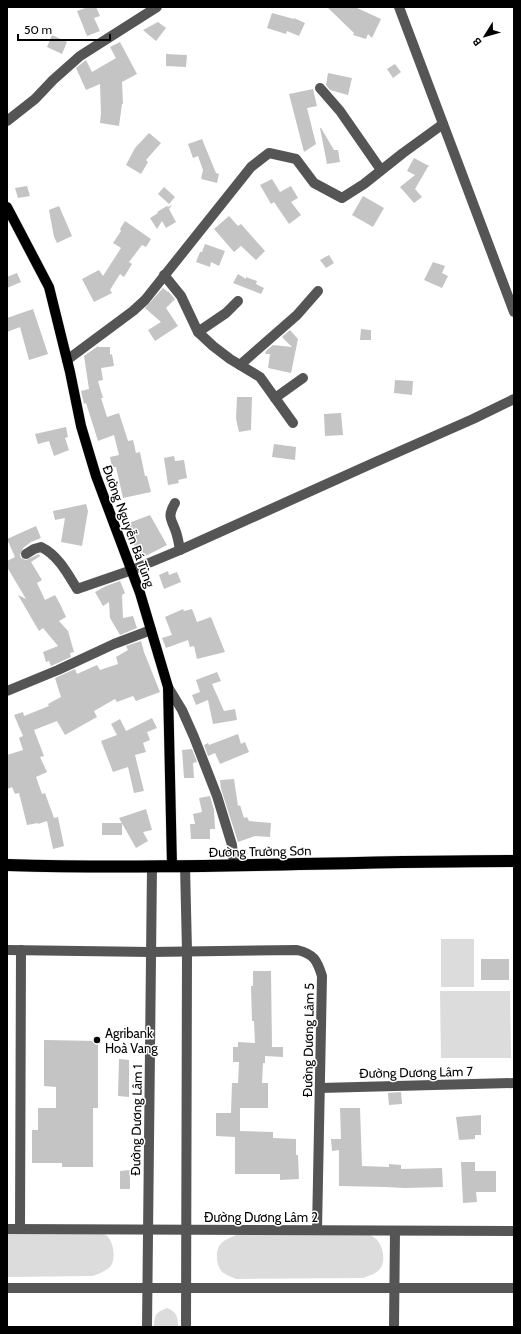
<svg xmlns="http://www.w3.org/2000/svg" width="521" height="1334" font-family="Cabin,sans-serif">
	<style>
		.green { fill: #dcdcdc }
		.building { fill: #c4c4c4 }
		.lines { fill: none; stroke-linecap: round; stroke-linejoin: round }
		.major-casing { stroke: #dbdbdb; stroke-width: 11 }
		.highway-casing { stroke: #dbdbdb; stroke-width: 13 }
		.minor { stroke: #555; stroke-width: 10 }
		.major { stroke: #000; stroke-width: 10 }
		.highway { stroke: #000; stroke-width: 12 }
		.poi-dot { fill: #000; stroke: #fff; stroke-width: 1.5 }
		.labels { text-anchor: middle; stroke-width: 3; stroke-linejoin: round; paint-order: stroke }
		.street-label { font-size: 13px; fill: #000; stroke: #fff }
		.poi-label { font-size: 13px; fill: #000; stroke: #fff; text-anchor: start }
	</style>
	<rect width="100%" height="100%" fill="#fff"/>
	<g class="green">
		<rect x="441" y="939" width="33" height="48"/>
		<polygon points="440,991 510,991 511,1058 441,1058"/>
		<path d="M 7,1231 L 101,1232 C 103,1234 107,1235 108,1237 C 114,1244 116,1260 110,1267 C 105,1271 99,1274 93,1276 L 7,1277 Z"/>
		<path d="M 236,1235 L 370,1235 C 373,1237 376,1238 378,1241 C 383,1248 386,1261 380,1269 C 376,1274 368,1276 363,1278 L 236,1279 C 232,1277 226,1275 222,1272 C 219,1268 218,1265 217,1260 C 216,1244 222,1241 236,1235 Z"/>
		<path d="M 167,1308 C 177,1312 178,1317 178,1327 L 154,1327 C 154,1315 156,1312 167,1308 Z"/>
	</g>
	<g class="building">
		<polygon points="88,7 96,7 100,16 94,18 100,31 87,36 77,11"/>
		<polygon points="327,7 355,7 381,19 372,38 368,34 366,39 353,35 354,33"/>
		<polygon points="272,13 294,19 294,18 305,23 299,36 287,31 286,34 267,28"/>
		<polygon points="158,22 166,28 156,41 143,30"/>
		<polygon points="52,35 67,42 62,54 47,47"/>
		<polygon points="120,42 137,74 122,82 123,104 122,104 119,126 100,123 101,113 100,84 86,90 76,68 86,60 92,72 116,58 110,47"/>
		<polygon points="166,54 187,55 186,67 166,66"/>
		<polygon points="395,64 401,72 393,78 387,69"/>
		<polygon points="328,73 352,78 348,95 330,90 326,85"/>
		<polygon points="313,89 317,106 307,108 316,144 304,152 289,94"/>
		<polygon points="320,128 321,128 334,150 338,150 340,162 327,164"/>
		<polygon points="149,133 161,143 146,160 148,162 141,174 126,165 135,148"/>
		<polygon points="202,139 216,173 219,174 217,183 201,179 203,170 198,156 193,158 188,144"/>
		<polygon points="414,158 427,165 429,165 415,189 422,197 414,203 400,187 415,175 407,171"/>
		<polygon points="272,179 280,192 291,186 298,198 291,202 301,215 289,224 274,202 271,204 260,185"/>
		<polygon points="27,186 30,196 18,198 15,188"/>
		<polygon points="164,187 175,197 169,204 158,194"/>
		<polygon points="363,196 384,208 373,227 352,215"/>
		<polygon points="172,205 169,209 176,222 166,228 162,221 157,229 150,218 158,213 157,212 167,206 168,207"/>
		<polygon points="59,206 72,236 57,243 54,237 49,210"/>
		<polygon points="229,216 238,226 241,224 265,251 256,260 241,246 234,252 214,229"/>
		<polygon points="125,221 151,239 146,247 142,245 129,262 132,264 124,277 120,274 110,290 112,293 94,302 82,279 99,270 103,276 121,248 113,243 121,231 120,229"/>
		<polygon points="205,244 225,251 219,266 211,262 210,267 196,262 200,252 202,252"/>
		<polygon points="329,255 334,263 326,268 320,260"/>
		<polygon points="433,262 445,266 442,273 448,276 442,288 424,280"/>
		<polygon points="17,273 21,282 7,288 7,277"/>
		<polygon points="238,274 246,279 246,277 257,281 256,284 264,288 261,294 233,283"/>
		<polygon points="163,288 168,292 168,291 175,299 166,308 178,326 155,341 148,330 161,322 145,308"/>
		<polygon points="33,309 48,354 29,360 20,327 7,332 7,318"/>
		<polygon points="361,329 371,330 371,340 360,340"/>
		<polygon points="290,330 298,339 291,373 268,368 270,354 265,354 266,351 273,345 292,347 282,337"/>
		<polygon points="98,346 98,347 110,347 110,355 112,354 114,366 101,368 103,380 98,381 103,398 101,398 107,417 119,413 128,441 133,440 136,453 140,452 145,476 147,476 151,492 123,498 116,467 112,467 110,457 119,455 114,435 98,441 86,403 84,404 81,391 89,389 84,356"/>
		<polygon points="395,380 413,381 412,395 394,393"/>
		<polygon points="237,397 252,397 251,430 239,432 236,419"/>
		<polygon points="341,413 343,435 325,436 324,414"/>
		<polygon points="66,427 68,437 65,438 69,450 54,456 49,441 38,444 35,434"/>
		<polygon points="274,444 296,447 295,460 272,457"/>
		<polygon points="174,456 175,461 184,460 187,478 178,480 179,483 168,485 164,458"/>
		<polygon points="86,504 88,511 82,546 61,542 65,518 55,520 53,511"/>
		<polygon points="150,515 167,545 138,560 133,552 136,550 126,524"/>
		<polygon points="36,526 41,538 31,542 23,548 20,555 21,558 26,560 37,555 39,554 40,556 31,562 42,580 37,583 45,600 55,595 60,604 66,617 59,621 68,631 74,652 70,653 71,657 51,666 49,661 46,662 43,652 58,646 43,628 39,631 18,595 26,599 7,567 7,561 15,557 7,539"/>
		<polygon points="168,571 169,575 177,572 181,582 164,589 159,575"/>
		<polygon points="120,581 125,593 122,595 123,618 133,616 137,628 120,635 110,618 109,602 103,606 95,592 106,586"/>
		<polygon points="183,609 184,611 192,609 197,622 211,617 225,652 197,659 194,646 190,647 188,640 166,648 162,638 172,635 165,617"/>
		<polygon points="141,641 144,652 160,692 136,701 133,696 117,702 115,699 94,711 97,717 65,735 57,721 34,730 44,756 40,757 47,772 36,777 42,794 45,793 54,818 58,817 64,846 53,849 47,821 38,824 38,823 27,825 19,793 15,794 12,787 7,789 7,755 23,750 19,738 23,736 14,715 23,712 24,716 49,706 48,704 61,697 55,678 75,669 77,674 97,665 100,670 118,664 116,657 128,650 126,646"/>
		<polygon points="217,672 221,681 212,684 224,711 235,709 237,720 213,724 208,700 196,705 192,695 200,692 196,680"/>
		<polygon points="152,718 157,728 147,732 150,740 143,743 146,752 135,755 144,791 134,793 128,767 113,772 101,741 117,735 111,724 120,719 126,731"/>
		<polygon points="238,734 241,744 245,742 249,752 220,764 215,753 208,756 204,745 208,743 209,745"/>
		<polygon points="192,749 197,762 193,763 194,778 184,778 182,750"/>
		<polygon points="234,779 238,806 240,805 244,818 247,817 249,821 271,823 270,837 255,836 238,842 221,789 220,780"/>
		<polygon points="210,796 214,810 215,829 210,829 210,839 191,839 190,824 195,824 193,814 202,812 199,798"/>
		<polygon points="146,809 152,830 143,832 148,841 136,848 119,818"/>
		<rect x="102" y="823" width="20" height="12"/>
		<rect x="481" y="959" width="28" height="21"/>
		<polygon points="253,971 271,971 272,1047 283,1047 283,1057 265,1056 265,1063 263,1063 262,1083 268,1083 268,1108 240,1108 240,1131 273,1132 273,1138 296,1139 296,1155 298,1155 299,1179 280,1180 280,1174 235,1174 235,1137 216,1136 216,1113 231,1113 232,1083 238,1083 239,1062 233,1062 233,1047 238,1047 238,1042 255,1043 254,1021 252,1021 251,986 253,986"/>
		<polygon points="44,1040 98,1041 98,1108 93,1108 93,1167 62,1167 62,1163 32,1163 32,1130 38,1130 38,1108 56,1108 56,1087 44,1086"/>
		<polygon points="119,1059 129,1060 129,1097 118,1096"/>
		<polygon points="401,1092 402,1104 389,1105 388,1093"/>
		<polygon points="340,1108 360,1108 362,1166 389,1167 389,1164 401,1165 401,1169 442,1168 443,1187 405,1188 385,1187 339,1186 339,1150 332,1151 331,1139 341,1139"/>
		<polygon points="481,1115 481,1135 475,1135 475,1139 459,1140 456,1117"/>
		<polygon points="461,1162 475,1162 475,1171 496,1171 496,1192 476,1192 477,1202 463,1203"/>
		<polygon points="130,1170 130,1189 120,1189 120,1171"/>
	</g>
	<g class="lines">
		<g class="major-casing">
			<polyline id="major" points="7,207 49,287 70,372 81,426 96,476 140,593 168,687 172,866"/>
		</g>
		<g class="highway-casing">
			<path id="highway" d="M 7,865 C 176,870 345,861 514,861"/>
		</g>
		<g class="minor">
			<polyline points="399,7 514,312"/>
			<polyline points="320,88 340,111 381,170"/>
			<polyline points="7,121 35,99 53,80 80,56 157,7"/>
			<polyline points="164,275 181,296 198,332 213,346 230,359 260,377 293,423"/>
			<polyline points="198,332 226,313 238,301"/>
			<polyline points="67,360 133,311 145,300 251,167 269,153 296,159 314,183 342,198 364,184 403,153 443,124"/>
			<polyline points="240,365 297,315 318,291"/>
			<polyline points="275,398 303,378"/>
			<path d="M 175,503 C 167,517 171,518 176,532 C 178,538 179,544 180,550"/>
			<path d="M 26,554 L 34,549 L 41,547 C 58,555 68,574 77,589 L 132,570 L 180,550 L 371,464 L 473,419 L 514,399"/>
			<polyline points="168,687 182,710 194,737 217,796 232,845 234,865"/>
			<polyline points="7,691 58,670 114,644 151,630"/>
			<polyline points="185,866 187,951 186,1327"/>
			<path d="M 7,950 L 151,952 L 297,950 C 314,954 317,960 322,976 L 317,1230"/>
			<polyline points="320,1088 514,1083"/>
			<polyline points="7,1229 514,1231"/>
			<polyline points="20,1229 21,950"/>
			<polyline points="7,1288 514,1288"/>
			<polyline points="147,1327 152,866"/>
			<polyline points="394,1327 395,1231"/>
		</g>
		<use href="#major" class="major"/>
		<use href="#highway" class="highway"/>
	</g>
	<circle class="poi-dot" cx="97" cy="1040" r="4"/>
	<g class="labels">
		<g class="street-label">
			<text transform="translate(129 526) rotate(70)" y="5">Đường Nguyễn Bá Tùng</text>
			<text transform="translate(260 851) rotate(-1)" y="5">Đường Trường Sơn</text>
			<text transform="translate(308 1040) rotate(-89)" y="5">Đường Dương Lâm 5</text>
			<text transform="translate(416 1072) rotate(-1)" y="5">Đường Dương Lâm 7</text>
			<text transform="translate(136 1120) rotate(-89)" y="5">Đường Dương Lâm 1</text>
			<text x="261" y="1222">Đường Dương Lâm 2</text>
		</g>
		<g class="poi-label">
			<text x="105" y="1038">Agribank<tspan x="105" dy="15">Hoà Vang</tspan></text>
		</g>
	</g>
	<rect width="521" height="1334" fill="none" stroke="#000000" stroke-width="16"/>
	<g transform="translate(485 36) rotate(233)" stroke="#ffffff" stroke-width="3" paint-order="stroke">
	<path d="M0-3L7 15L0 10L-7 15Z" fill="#000000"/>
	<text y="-6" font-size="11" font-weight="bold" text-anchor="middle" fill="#000000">B</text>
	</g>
	<path d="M18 34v6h92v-6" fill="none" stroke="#000000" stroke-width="2"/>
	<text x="24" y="34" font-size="12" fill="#000000" stroke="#ffffff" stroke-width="3" paint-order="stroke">50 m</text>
</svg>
